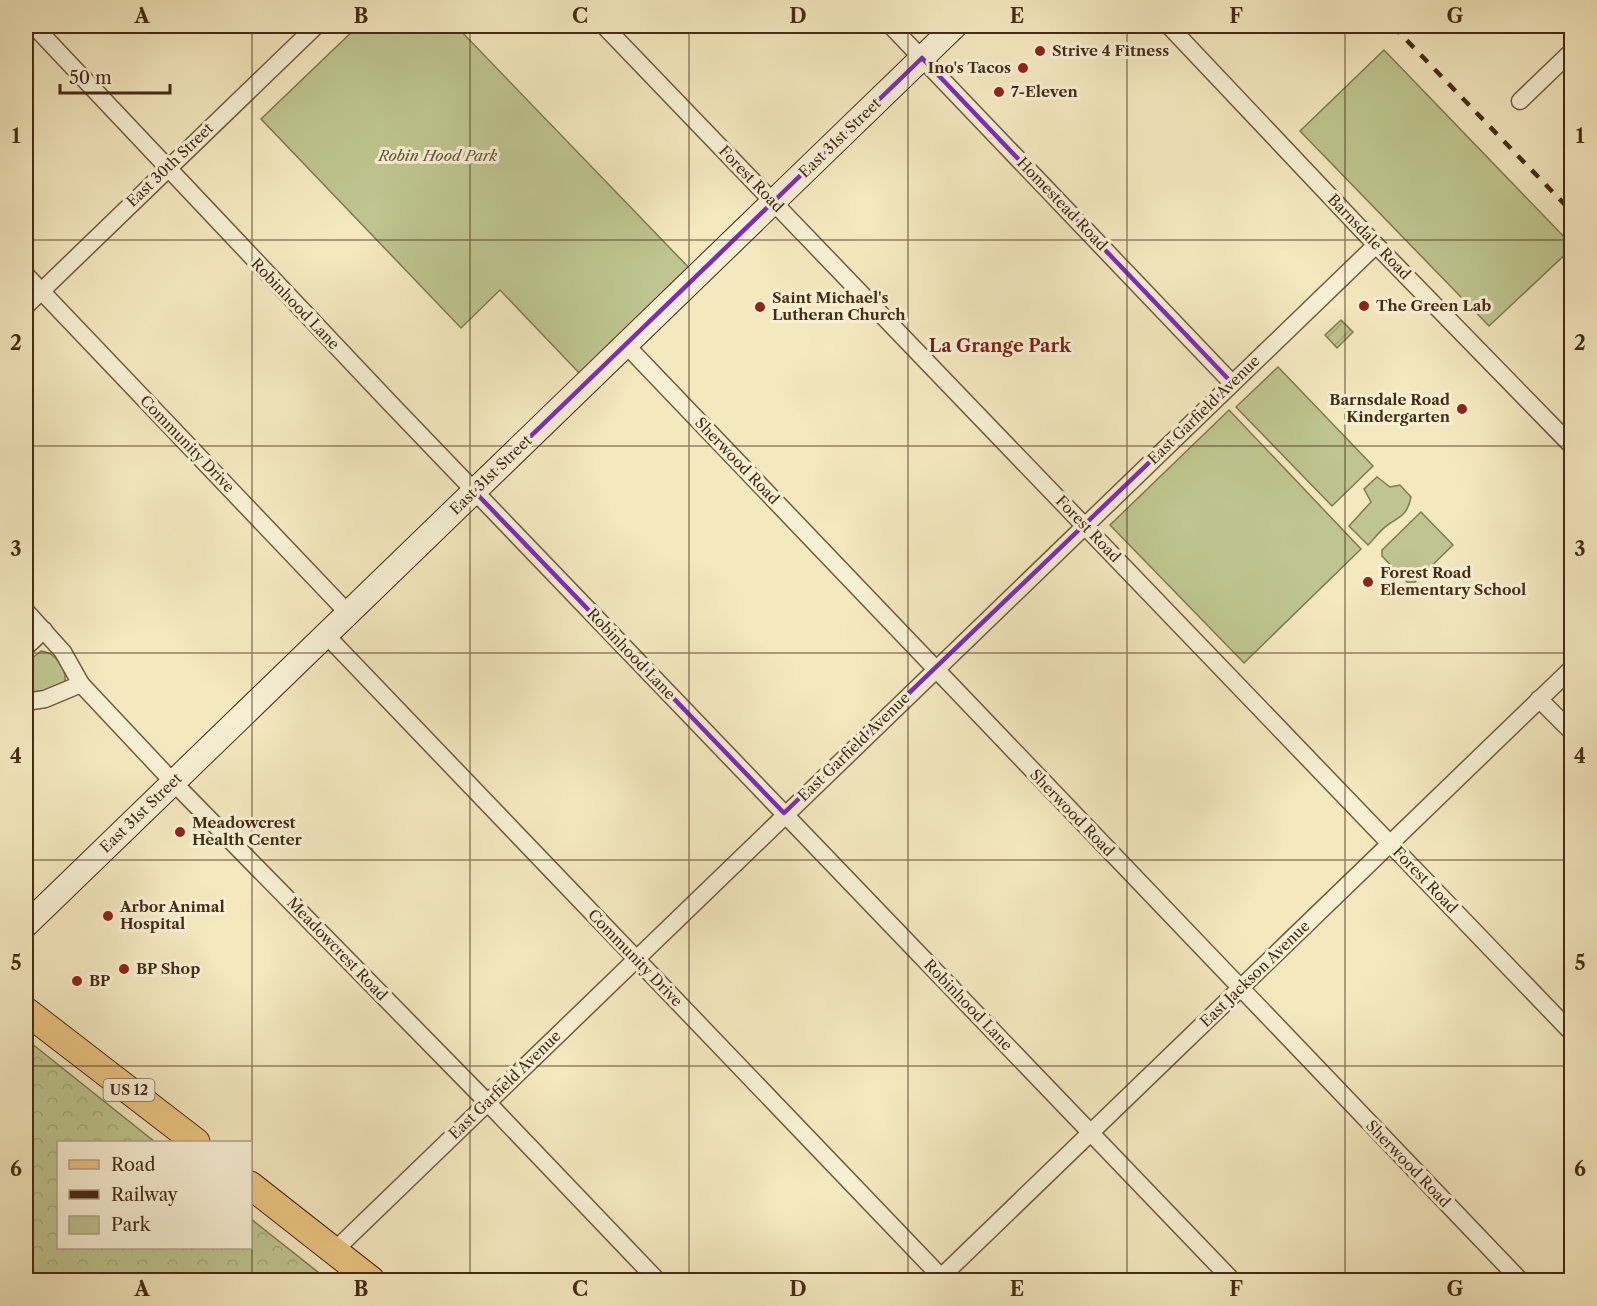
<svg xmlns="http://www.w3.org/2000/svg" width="1597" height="1306" font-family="'Libre Caslon Text',serif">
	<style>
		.green { fill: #bec590; stroke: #827852; stroke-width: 1.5 }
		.forest { fill: url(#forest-crowns); stroke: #827852; stroke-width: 1.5 }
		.garden { fill: url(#garden-furrows); stroke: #827852; stroke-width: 1.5 }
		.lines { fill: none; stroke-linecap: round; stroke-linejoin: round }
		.street-casing { stroke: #725a3f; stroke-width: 19 }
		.secondary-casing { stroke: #462b14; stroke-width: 26 }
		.primary-casing { stroke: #462b14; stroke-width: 29 }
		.street { stroke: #f8f0d5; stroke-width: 16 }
		.secondary { stroke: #f8f0d5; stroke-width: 24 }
		.primary { stroke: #eac480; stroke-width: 27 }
		.rail { stroke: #462b14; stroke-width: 4.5; stroke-dasharray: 10 10; stroke-linecap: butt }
		.marked { fill: none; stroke: #7b2cbf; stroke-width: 4.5; stroke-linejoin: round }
		.grid { fill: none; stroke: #462b14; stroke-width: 1.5; stroke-opacity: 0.55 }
		.poi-dot { fill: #8f2418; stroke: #f8f0d5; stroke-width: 2 }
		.labels { text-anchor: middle; stroke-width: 6; stroke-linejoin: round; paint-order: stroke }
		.shield { fill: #f8f0d5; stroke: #7b664e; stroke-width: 1.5 }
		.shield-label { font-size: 14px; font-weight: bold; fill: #462b14 }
		.poi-label { font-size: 15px; font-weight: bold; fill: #462b14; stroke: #f8f0d5; text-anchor: start }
		.street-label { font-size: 15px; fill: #462b14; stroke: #f8f0d5 }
		.park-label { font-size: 15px; font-style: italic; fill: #645233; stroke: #f8f0d5 }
		.quarter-label { font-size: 18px; font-weight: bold; fill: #7a1f14; stroke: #f8f0d5 }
		.neatline { fill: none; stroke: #462b14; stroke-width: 2 }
		.grid-label { font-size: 20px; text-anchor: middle; font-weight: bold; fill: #462b14 }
	</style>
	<defs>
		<pattern id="forest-crowns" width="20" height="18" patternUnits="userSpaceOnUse" patternTransform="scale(1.5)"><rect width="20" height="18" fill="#bec590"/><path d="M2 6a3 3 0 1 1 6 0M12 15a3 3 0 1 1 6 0" fill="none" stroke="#a5a97b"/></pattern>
		<pattern id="garden-furrows" width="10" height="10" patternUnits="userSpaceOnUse" patternTransform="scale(1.5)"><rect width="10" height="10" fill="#bec590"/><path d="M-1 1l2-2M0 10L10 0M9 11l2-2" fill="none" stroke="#a5a97b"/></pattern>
	</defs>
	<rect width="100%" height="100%" fill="#f4e8bf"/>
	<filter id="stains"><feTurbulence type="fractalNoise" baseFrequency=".00333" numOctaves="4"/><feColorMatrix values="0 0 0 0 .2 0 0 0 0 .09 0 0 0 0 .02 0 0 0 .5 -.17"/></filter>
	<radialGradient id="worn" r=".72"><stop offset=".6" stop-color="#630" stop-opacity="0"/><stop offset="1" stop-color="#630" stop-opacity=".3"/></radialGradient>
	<g class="green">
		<polygon points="358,26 456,26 694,273 583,377 500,290 461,328 261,119"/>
		<polygon points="1384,50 1571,244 1571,249 1489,326 1300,131"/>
		<polygon points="1278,367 1373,466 1332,506 1236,407"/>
		<polygon points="1229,410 1361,549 1244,663 1110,525"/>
		<path d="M 1377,477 L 1390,487 L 1400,485 L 1411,497 C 1408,513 1402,516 1389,524 C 1381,529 1374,539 1368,545 L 1349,526 L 1371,502 L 1364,489 Z"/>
		<polygon points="1421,512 1453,545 1415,582 1407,582 1382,556 1382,550"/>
		<path d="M 41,651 C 54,652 67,668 65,681 L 60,688 L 26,695 L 26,663 Z"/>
	</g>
	<polygon class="forest" points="26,1039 155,1142 58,1142 58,1248 250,1248 251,1219 328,1280 26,1280 26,1172 32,1165 26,1157"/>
	<polygon class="garden" points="1341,320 1353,332 1337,348 1325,335"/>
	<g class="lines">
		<g class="street-casing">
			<g id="street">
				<polyline points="34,26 389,402 1232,1280"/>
				<polyline points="604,26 1572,1033"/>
				<polyline points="891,26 1232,383"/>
				<polyline points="1169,26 1376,245 1572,446"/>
				<polyline points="1520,101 1572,51"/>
				<polyline points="26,275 348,613"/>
				<polyline points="26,306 316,26"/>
				<polyline points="626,345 1520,1280"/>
				<polyline points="26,611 63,652 81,684 173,782 487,1102 657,1280"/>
				<polyline points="326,635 944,1280"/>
				<polyline points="26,647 44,630"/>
				<polyline points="1539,699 1572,732"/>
				<polyline points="26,702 45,699 81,684"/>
				<polyline points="334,1251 1376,245"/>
				<polyline points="938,1280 1572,668"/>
			</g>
		</g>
		<g class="secondary-casing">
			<polyline id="secondary" points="26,925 955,26"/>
		</g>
		<g class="primary-casing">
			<g id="primary">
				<polyline points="26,1011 196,1142"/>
				<polyline points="250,1185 371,1280"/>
			</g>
		</g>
		<use href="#street" class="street"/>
		<use href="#secondary" class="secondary"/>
		<use href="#primary" class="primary"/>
		<polyline class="rail" points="1393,26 1572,212"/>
	</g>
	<path class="marked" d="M 922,58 L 1232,383 L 784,813 L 474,491 Z"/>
	<path class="grid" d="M 252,26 L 252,1280M 470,26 L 470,1280M 689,26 L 689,1280M 908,26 L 908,1280M 1127,26 L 1127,1280M 1345,26 L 1345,1280M 26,240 L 1572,240M 26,446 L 1572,446M 26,653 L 1572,653M 26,860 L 1572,860M 26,1066 L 1572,1066"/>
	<g class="poi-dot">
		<circle cx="1040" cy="51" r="6"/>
		<circle cx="1023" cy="68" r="6"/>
		<circle cx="999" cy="92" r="6"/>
		<circle cx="1364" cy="306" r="6"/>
		<circle cx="760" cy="307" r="6"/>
		<circle cx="1462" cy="409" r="6"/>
		<circle cx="1368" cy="582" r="6"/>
		<circle cx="180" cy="832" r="6"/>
		<circle cx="108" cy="916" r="6"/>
		<circle cx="124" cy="969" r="6"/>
		<circle cx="77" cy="981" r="6"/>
	</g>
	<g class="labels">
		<rect class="shield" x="103.5" y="1079" width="51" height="22" rx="4.5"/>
		<g class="shield-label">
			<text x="129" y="1095">US 12</text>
		</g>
		<g class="poi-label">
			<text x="1052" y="56">Strive 4 Fitness</text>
			<text x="1011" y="73" text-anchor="end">Ino's Tacos</text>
			<text x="1011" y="97">7-Eleven</text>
			<text x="772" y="303">Saint Michael's<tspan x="772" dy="17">Lutheran Church</tspan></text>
			<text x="1376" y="311">The Green Lab</text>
			<text x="1450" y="405" text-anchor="end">Barnsdale Road<tspan x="1450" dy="17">Kindergarten</tspan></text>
			<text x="1380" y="578">Forest Road<tspan x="1380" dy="17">Elementary School</tspan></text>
			<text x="192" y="828">Meadowcrest<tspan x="192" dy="17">Health Center</tspan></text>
			<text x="120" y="912">Arbor Animal<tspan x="120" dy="17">Hospital</tspan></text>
			<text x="136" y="974">BP Shop</text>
			<text x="89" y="986">BP</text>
		</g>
		<g class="street-label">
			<text transform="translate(840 138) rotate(-44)" y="5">East 31st Street</text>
			<text transform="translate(170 165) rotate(-44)" y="5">East 30th Street</text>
			<text transform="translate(751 179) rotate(46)" y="5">Forest Road</text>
			<text transform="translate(1062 204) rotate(46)" y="5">Homestead Road</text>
			<text transform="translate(1369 237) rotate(46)" y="5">Barnsdale Road</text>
			<text transform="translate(295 304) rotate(46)" y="5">Robinhood Lane</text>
			<text transform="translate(1204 410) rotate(-44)" y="5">East Garfield Avenue</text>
			<text transform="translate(187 444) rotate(46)" y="5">Community Drive</text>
			<text transform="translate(737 461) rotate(46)" y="5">Sherwood Road</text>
			<text transform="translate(491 475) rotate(-44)" y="5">East 31st Street</text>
			<text transform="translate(1088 529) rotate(46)" y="5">Forest Road</text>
			<text transform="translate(631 654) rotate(46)" y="5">Robinhood Lane</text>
			<text transform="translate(854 747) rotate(-44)" y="5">East Garfield Avenue</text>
			<text transform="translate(141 813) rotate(-44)" y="5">East 31st Street</text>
			<text transform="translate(1072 813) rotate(46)" y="5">Sherwood Road</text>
			<text transform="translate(1425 880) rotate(46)" y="5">Forest Road</text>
			<text transform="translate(337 949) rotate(46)" y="5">Meadowcrest Road</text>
			<text transform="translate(635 958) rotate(46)" y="5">Community Drive</text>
			<text transform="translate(1255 974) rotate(-44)" y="5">East Jackson Avenue</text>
			<text transform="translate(968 1005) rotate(46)" y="5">Robinhood Lane</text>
			<text transform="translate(505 1085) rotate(-44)" y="5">East Garfield Avenue</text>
			<text transform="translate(1408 1164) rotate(46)" y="5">Sherwood Road</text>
		</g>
		<g class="park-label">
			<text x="438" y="161">Robin Hood Park</text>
		</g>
		<g class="quarter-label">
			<text x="1000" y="352">La Grange Park</text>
		</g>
	</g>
	<rect width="1597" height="1306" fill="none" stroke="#f4e8bf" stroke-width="66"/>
	<rect x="57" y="1141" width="195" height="108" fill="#f8f0d5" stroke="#b1a188" stroke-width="1.5"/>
	<rect x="69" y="1160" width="30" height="9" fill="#eac480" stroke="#b1a188" stroke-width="1.5"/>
	<text x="111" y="1171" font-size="18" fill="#462b14">Road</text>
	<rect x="69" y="1190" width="30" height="9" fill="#462b14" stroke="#b1a188" stroke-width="1.5"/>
	<text x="111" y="1201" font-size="18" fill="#462b14">Railway</text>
	<rect x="69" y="1216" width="30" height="18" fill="#bec590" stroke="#b1a188" stroke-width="1.5"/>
	<text x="111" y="1231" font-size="18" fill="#462b14">Park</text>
	<path d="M60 84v9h110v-9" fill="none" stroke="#462b14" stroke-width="3"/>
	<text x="69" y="84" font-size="18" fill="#462b14" stroke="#f8f0d5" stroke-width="4.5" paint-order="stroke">50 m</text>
	<rect x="33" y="33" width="1531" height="1240" class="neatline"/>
	<g class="grid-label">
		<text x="142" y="23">A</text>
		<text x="361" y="23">B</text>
		<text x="580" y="23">C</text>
		<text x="798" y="23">D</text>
		<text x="1017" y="23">E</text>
		<text x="1236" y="23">F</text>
		<text x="1455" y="23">G</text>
		<text x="16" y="143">1</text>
		<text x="1580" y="143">1</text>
		<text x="16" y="350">2</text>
		<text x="1580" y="350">2</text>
		<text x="16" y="556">3</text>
		<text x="1580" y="556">3</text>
		<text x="16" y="763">4</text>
		<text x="1580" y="763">4</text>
		<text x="16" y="970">5</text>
		<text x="1580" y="970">5</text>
		<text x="16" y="1176">6</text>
		<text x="1580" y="1176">6</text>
		<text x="142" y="1296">A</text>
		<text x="361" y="1296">B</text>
		<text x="580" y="1296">C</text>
		<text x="798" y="1296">D</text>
		<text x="1017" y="1296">E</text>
		<text x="1236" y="1296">F</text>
		<text x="1455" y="1296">G</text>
	</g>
	<rect width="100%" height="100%" filter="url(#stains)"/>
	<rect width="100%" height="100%" fill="url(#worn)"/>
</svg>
